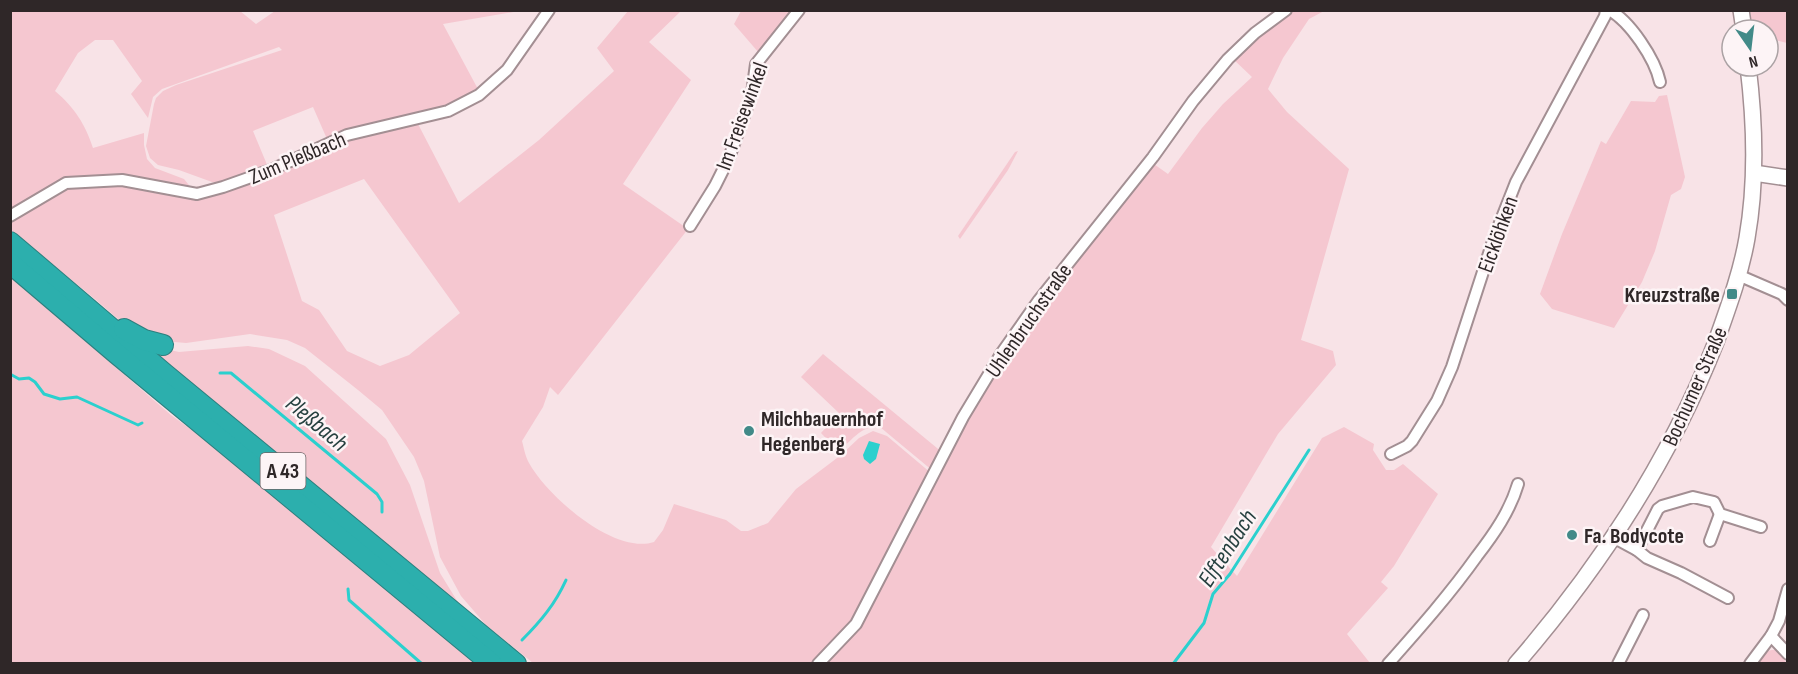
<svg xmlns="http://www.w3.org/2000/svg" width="1798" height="674" font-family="'Sofia Sans Condensed',sans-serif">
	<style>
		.green { fill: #f5c7d0; fill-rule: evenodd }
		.water { fill: #2bd0ce }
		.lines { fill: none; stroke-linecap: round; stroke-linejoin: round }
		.stream { stroke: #2bd0ce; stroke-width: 3 }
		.street-casing { stroke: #a38f93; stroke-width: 14 }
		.secondary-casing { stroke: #a38f93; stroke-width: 18 }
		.highway-casing { stroke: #2d7f7e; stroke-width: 22 }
		.street { stroke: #fff; stroke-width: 10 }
		.secondary { stroke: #fff; stroke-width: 15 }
		.highway { stroke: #2cafad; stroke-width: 20 }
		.poi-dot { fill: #428a88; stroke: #fdf4f6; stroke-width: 2 }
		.labels { text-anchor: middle; stroke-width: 5; stroke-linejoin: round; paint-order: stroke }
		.shield { fill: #fdf4f6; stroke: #6d6466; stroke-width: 1.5 }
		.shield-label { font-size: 21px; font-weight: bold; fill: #2f2728 }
		.street-label { font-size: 22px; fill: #2f2728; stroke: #fdf4f6 }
		.poi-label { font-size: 22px; font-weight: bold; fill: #2f2728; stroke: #fdf4f6; text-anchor: start }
		.water-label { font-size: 24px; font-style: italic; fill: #274140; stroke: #fdf4f6 }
	</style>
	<rect width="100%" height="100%" fill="#f8e3e7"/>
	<g class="green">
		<path d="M 11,11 L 240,11 L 256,24 L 275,11 L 519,11 L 443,24 L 479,91 L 446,109 L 327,139 L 313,107 L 253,131 L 268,167 L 222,183 L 212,182 L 179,170 L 158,165 L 150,158 L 146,146 L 154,104 L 156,98 L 163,91 L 176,85 L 282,50 L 279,47 L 162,89 L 153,97 L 148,118 L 131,94 L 142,81 L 113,40 L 95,40 L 78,53 L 55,91 C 75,108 85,124 93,148 L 144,133 L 144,145 L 147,159 L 155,168 L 184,179 L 193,190 L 66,181 L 11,212 Z"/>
		<path d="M 628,11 L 681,11 L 649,42 L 691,80 L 623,184 L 688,229 L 558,395 L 550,387 L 543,407 L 522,441 C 524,448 525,456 529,463 C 547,496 614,555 654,542 L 663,530 L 674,504 L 726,520 L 741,531 L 748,531 L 768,523 L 796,489 L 841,455 L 859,438 L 873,431 L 887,436 L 931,473 L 860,614 L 815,663 L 533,663 L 486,625 L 461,596 L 440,557 L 424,481 L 414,457 L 382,410 L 358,390 L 305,348 L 287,340 L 250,334 L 186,343 L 163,341 L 125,325 L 96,300 L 11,230 L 10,223 L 19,217 L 15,213 L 66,184 L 122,182 L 197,196 L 347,140 L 418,124 L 459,203 L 539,140 L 614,71 L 597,48 ZM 364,179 L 460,313 L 409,355 L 380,366 L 347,351 L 319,310 L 302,301 L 274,215 Z"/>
		<polygon points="741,11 796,11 759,53 734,24"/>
		<polygon points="1289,11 1324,11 1309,19 1283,58 1268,89 1287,112 1349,169 1301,340 1333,351 1336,365 1278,434 1211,547 1237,576 1322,438 1344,427 1374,444 1373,450 1386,470 1394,470 1403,464 1438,494 1394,566 1381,582 1388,588 1347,634 1370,663 822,664 833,651 847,641 863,616 956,435 1023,326 1151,162 1168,174 1202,128 1223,104 1252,77 1232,58"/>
		<polygon points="1750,11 1787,11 1787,43 1768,38 1768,30 1753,30"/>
		<polygon points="1667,95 1685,177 1681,189 1671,195 1655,251 1642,282 1614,328 1552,309 1540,294 1562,234 1601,141 1606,144 1631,101 1655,102 1659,96"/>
		<polygon points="1018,151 1008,170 960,239 958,236 1015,152"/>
		<polygon points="10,276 171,415 207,441 476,663 11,663"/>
		<polygon points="144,344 179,352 248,346 269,349 305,366 386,439 410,485 440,573 459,604"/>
		<path d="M 823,354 L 943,453 L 933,471 L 880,427 C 863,424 850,441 839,452 L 821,433 L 839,413 L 801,377 Z"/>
		<polygon points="1772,650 1776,650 1787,663 1759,663 1767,651"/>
	</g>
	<polygon class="water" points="869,441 880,444 876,459 870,464 864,459 863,455"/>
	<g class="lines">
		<g class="stream">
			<polyline points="220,373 231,373 377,494 382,502 382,512"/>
			<polyline points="10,374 19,379 29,378 35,382 44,394 60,399 77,397 138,425 142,423"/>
			<polyline points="348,589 349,600 422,664"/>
			<path d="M 522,640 C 541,621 555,604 566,580"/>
			<polyline points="1173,664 1204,623 1213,594 1230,574 1309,450"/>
		</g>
		<g class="street-casing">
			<g id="street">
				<path d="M 1609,10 C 1630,21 1655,59 1660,82"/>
				<polyline points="10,216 66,183 122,180 197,194 223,187 271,170 347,135 448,111 479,95 507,70 549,10"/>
				<polyline points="690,226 715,186 729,158 752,93 756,64 799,10"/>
				<polyline points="1738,275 1782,294 1788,300"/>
				<polyline points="1391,454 1407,446 1412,441 1437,401 1452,367 1494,238 1516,182 1605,16 1606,10"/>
				<polyline points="1613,537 1637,550 1647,558 1681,573 1728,598"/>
				<polyline points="1710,541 1720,514"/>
				<polyline points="1637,550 1658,509 1662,506 1693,497 1714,502 1720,514 1761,527"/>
				<polyline points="1771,636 1788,654"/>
				<polyline points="818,664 856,624 963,417 1001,354 1039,300 1153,157 1193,101 1228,59 1255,33 1286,10"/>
				<path d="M 1388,664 C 1419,629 1450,594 1477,556 C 1494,534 1510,511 1518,484"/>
				<polyline points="1618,664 1643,615"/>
				<polyline points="1750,664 1771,636 1779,621 1788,589"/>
			</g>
		</g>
		<g class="secondary-casing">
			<g id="secondary">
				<polyline points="1741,10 1744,30"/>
				<polyline points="1754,173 1788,178"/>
				<path d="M 1516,664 C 1599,568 1670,460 1716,342 C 1728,308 1741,273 1747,238 C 1757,181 1755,123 1748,66"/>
			</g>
		</g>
		<g class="highway-casing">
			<g id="highway">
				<polyline points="10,242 165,374 516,664"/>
				<polyline points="10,263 117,354 492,664"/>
				<polyline points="124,329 144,340 163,345"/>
			</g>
		</g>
		<use href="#street" class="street"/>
		<use href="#secondary" class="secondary"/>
		<use href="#highway" class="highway"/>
	</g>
	<g class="poi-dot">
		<rect x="1726" y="288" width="12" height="12" rx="3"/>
		<circle cx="749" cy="431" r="6"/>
		<circle cx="1572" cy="535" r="6"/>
	</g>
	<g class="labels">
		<rect class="shield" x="260.5" y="453" width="45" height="36" rx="4.5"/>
		<g class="shield-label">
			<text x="283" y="478">A 43</text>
		</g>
		<g class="street-label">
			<text transform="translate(741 116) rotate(-70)" y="8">Im Freisewinkel</text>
			<text transform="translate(297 157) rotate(-23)" y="8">Zum Pleßbach</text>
			<text transform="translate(1497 234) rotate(-70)" y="8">Eicklöhken</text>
			<text transform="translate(1028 320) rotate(-55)" y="8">Uhlenbruchstraße</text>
			<text transform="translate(1694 386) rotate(-66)" y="8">Bochumer Straße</text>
		</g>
		<g class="poi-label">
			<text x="1720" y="302" text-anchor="end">Kreuzstraße</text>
			<text x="761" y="426">Milchbauernhof<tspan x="761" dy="25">Hegenberg</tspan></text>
			<text x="1584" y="543">Fa. Bodycote</text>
		</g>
		<g class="water-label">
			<text transform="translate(317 423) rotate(40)" y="8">Pleßbach</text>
			<text transform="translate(1227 548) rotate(-57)" y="8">Elftenbach</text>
		</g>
	</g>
	<rect width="1798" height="674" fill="none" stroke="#2f2728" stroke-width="24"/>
	<g transform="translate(1750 48) rotate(166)"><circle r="28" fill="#fdf4f6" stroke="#aba2a4" stroke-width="1.5"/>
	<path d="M0-4.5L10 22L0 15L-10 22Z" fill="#428a88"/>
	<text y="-9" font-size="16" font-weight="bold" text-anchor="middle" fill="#2f2728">N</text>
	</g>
</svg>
